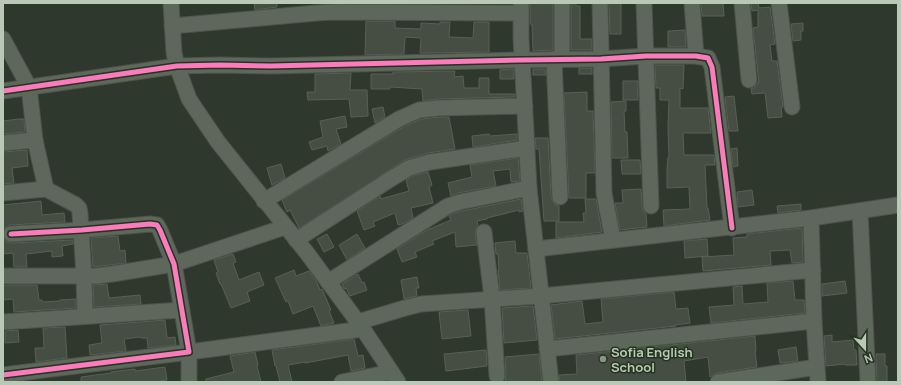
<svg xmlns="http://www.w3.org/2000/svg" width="901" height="385" font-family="Manrope,sans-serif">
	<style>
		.building { fill: #464e43; stroke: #576054 }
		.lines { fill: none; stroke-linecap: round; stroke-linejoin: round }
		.minor-casing { stroke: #4c534a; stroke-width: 17 }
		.minor { stroke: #5e675c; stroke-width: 15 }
		.cycleway-casing { stroke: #23341f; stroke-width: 8 }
		.cycleway { stroke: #fd7abc; stroke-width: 5 }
		.poi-dot { fill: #899686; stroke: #23341f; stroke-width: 1.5 }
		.labels { text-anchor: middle; stroke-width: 3; stroke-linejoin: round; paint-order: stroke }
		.poi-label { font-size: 13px; font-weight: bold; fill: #bac9b7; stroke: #23341f; text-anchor: start }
	</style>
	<rect width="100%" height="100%" fill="#2f382c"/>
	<g class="building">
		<polygon points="254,3 277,3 277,7 255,10"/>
		<polygon points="530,3 553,3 553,50 533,51 532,24 530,24"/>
		<polygon points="571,3 576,3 576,6 580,6 580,39 592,39 592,50 571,50"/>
		<polygon points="609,3 621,3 621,34 610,34"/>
		<polygon points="701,3 723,3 724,16 702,16"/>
		<polygon points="751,3 758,3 759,8 770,7 775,44 770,45 772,61 777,61 783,107 781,107 782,117 768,118 765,93 752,94 751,88 754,88 757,83 759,83 753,28 758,27 758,10 752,11"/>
		<polygon points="366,21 395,21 395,28 421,29 421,23 440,24 440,22 450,22 449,37 473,38 474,22 489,22 489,52 432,53 420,53 421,38 405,37 404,54 365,55"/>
		<polygon points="803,23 803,31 801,31 801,40 793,41 791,24"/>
		<polygon points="685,30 686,47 668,47 668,31"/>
		<polygon points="655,65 684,65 683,89 680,88 680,108 708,108 711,133 683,133 684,155 714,155 715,165 705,165 707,208 708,208 710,220 664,226 663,210 690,209 689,187 667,188 667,170 668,157 669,157 668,127 669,100 660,100 660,88 656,88"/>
		<rect x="579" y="68" width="13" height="6"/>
		<polygon points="508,69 514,69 514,79 500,79 500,70"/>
		<polygon points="533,69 545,69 546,75 533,75"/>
		<polygon points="455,71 454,77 463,76 464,88 479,88 479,78 489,78 489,94 515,94 515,97 439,99 423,101 422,89 390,87 390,89 371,89 371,74 393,74 393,72"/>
		<polygon points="351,73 350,90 367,90 368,116 351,117 349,99 308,100 307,92 315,92 315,74"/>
		<rect x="623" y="81" width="15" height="19"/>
		<polygon points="587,92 587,111 593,111 595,173 586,173 586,198 569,198 564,93"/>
		<polygon points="734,96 738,131 729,131 725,97"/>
		<polygon points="626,101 626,111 624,111 625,132 627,132 628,158 612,158 611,102"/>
		<polygon points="383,107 385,117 375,123 372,109"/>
		<polygon points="345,116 347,127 336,129 341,144 328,151 327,146 312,150 309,142 323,137 320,121"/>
		<polygon points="440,117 449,117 455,149 428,153 405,160 299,228 290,210 287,212 282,200 403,127 421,119"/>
		<polygon points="19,119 24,119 25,132 3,134 3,121"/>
		<polygon points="489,134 490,136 517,134 517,140 473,147 472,136"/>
		<polygon points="535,138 548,138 551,197 553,202 556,205 559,206 559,221 544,221 539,149 536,149"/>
		<polygon points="737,148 738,166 733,167 731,149"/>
		<polygon points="27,150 28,166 12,168 14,183 3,184 3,152"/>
		<polygon points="518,158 520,181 511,182 510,169 493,171 496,186 458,193 451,196 448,183 472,177 470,165"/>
		<polygon points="621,160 640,160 641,174 622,174"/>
		<polygon points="281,164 285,178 272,185 267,168"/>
		<polygon points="428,172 432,185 429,187 433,203 411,208 413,218 402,224 398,225 395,213 373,222 375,226 364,230 357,211 380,196 381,199 409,191 406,180 413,176"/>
		<polygon points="641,189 642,206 643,210 646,214 647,227 620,230 615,203 623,203 622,190"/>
		<polygon points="752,190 754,205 738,207 737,192"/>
		<polygon points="521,199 523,211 519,212 519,210 487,218 487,219 477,221 478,226 476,229 475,233 477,245 456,247 455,232 432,241 434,244 415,252 417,257 402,262 397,249 427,230 451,220 449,216 452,214 462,211"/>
		<polygon points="585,199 596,199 602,232 556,238 556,222 584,222 583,213 586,213"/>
		<polygon points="41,201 42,215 64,213 65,222 10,225 6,227 3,230 3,205"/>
		<polygon points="801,204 801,210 778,213 777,206"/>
		<polygon points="802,228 803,262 792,263 790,250 770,251 771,265 703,271 702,257 734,255 733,238 747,237 747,234"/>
		<polygon points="327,234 334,247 324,252 317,239"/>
		<polygon points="357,234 365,248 347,260 339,245"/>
		<polygon points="118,236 120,251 125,250 126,263 93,267 91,238"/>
		<polygon points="3,238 7,242 12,243 73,240 73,244 62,246 63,256 52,257 52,251 26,254 27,267 14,267 13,253 3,254"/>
		<polygon points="707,239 708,256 685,258 684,241"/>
		<polygon points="515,241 516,253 527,253 531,288 500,290 498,270 499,270 498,254 496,254 495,243"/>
		<polygon points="233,254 236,262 233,263 239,280 259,272 264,285 247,292 250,301 231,308 221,284 220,284 216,273 218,272 214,260"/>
		<polygon points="294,270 296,276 309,271 317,282 320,290 322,289 331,310 329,311 334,323 321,326 313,306 293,314 288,301 286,302 275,278"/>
		<polygon points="358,274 362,283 364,282 367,290 350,296 346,288 344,289 344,288 342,284"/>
		<polygon points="417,277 419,288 416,288 417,296 404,299 401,280"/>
		<polygon points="793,281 795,300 804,300 805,313 711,323 709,307 734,305 733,287 742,286 743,304 768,302 767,283"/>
		<polygon points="845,281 847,293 822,296 822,284"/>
		<polygon points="107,284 109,298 140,295 141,304 94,307 93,285"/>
		<polygon points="8,285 37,285 39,300 42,300 42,302 60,301 60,300 76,299 76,308 14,312 13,299 3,300 3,286"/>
		<polygon points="674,292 676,309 688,308 690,323 675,325 676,326 555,339 551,305 582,301 585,324 603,322 601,299"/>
		<polygon points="533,306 537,340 504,343 502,308"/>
		<polygon points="468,310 471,336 442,339 439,312"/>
		<polygon points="165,320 167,338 175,337 176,345 148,348 147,338 141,338 140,337 124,339 126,351 90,355 89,345 102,343 100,325"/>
		<polygon points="65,327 67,358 36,362 35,348 44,348 43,328"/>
		<polygon points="18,330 19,342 5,343 5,331"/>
		<polygon points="832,335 832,342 853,340 854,350 856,350 857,365 845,365 845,364 826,366 824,336"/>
		<polygon points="755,336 756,351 755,351 757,367 717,373 713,375 710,377 708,357 684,361 686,382 560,382 559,375 577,374 576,355"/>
		<polygon points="354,339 358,356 363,355 365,368 351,371 348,355 305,363 305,362 288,365 292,382 280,382 276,366 275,366 272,350"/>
		<polygon points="796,347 798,361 780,363 778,350"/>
		<polygon points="486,350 487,366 446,371 444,354"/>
		<polygon points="255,352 258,365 257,366 261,382 206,382 206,379 234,372 230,356"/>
		<polygon points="539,354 542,382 505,382 506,375 505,357"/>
		<polygon points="876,354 885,354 885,366 887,366 887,382 877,382"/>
		<polygon points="165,367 167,380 154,382 81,382 81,377 111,373 111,372 135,369 135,371"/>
	</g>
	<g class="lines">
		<g class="minor-casing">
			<g id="minor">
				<polyline points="171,3 174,53 177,66 189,99 218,142 307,253 363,329 398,382"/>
				<polyline points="521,3 521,38 529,188 551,382"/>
				<polyline points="562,3 562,59"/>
				<polyline points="600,3 604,193 613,240"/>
				<polyline points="644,3 651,206"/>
				<polyline points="692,3 696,56"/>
				<polyline points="742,3 749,80"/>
				<polyline points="779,3 792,107"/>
				<polyline points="172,26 316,13 334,12 521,13"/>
				<polyline points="3,39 29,87 35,140 46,189 76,205 79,208 80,213 84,276 85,316"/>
				<polyline points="554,59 560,197"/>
				<polyline points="3,91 177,66 220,65 271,66 523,60 601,59 646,56 696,56 708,58 712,67 732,228"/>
				<polyline points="3,143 35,140"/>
				<polyline points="3,193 46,189"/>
				<polyline points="264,201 399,119 419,110 439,108 525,106"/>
				<polyline points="860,211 868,382"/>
				<polyline points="811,218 814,321 818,382"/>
				<polyline points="484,232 492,298 497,376"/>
				<polyline points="296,240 389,180 409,168 430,162 527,148"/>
				<polyline points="536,249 811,218 898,205"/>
				<polyline points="3,276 96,276 112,274 174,264 285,227"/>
				<polyline points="328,282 448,206 460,202 529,188"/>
				<polyline points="3,322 182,310"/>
				<polyline points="358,322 405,308 421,304 541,296 813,270"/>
				<polyline points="547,349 814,321"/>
				<polyline points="3,375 189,352 174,264 160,230 157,225 150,224 82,230 11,234"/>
				<polyline points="189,382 189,352 363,329"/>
				<polyline points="342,382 391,372"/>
				<polyline points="718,382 817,367"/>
			</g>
		</g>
		<use href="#minor" class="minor"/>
		<g class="cycleway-casing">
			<g id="cycleway">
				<polyline points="3,91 177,66 220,65 271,66 523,60 601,59 646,56 696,56 708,58 712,67 732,228"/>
				<polyline points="3,375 189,352 174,264 160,230 157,225 150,224 82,230 11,234"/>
			</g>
		</g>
		<use href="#cycleway" class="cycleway"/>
	</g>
	<circle class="poi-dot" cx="603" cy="359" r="4"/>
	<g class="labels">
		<g class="poi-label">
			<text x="611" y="357">Sofia English<tspan x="611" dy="15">School</tspan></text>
		</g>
	</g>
	<rect width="901" height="385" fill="none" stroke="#bac9b7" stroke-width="8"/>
	<g transform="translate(865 349) rotate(159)" stroke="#23341f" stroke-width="3" paint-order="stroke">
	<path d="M0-3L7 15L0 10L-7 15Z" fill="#bac9b7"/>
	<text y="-6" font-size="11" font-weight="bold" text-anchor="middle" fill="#bac9b7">N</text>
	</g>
</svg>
